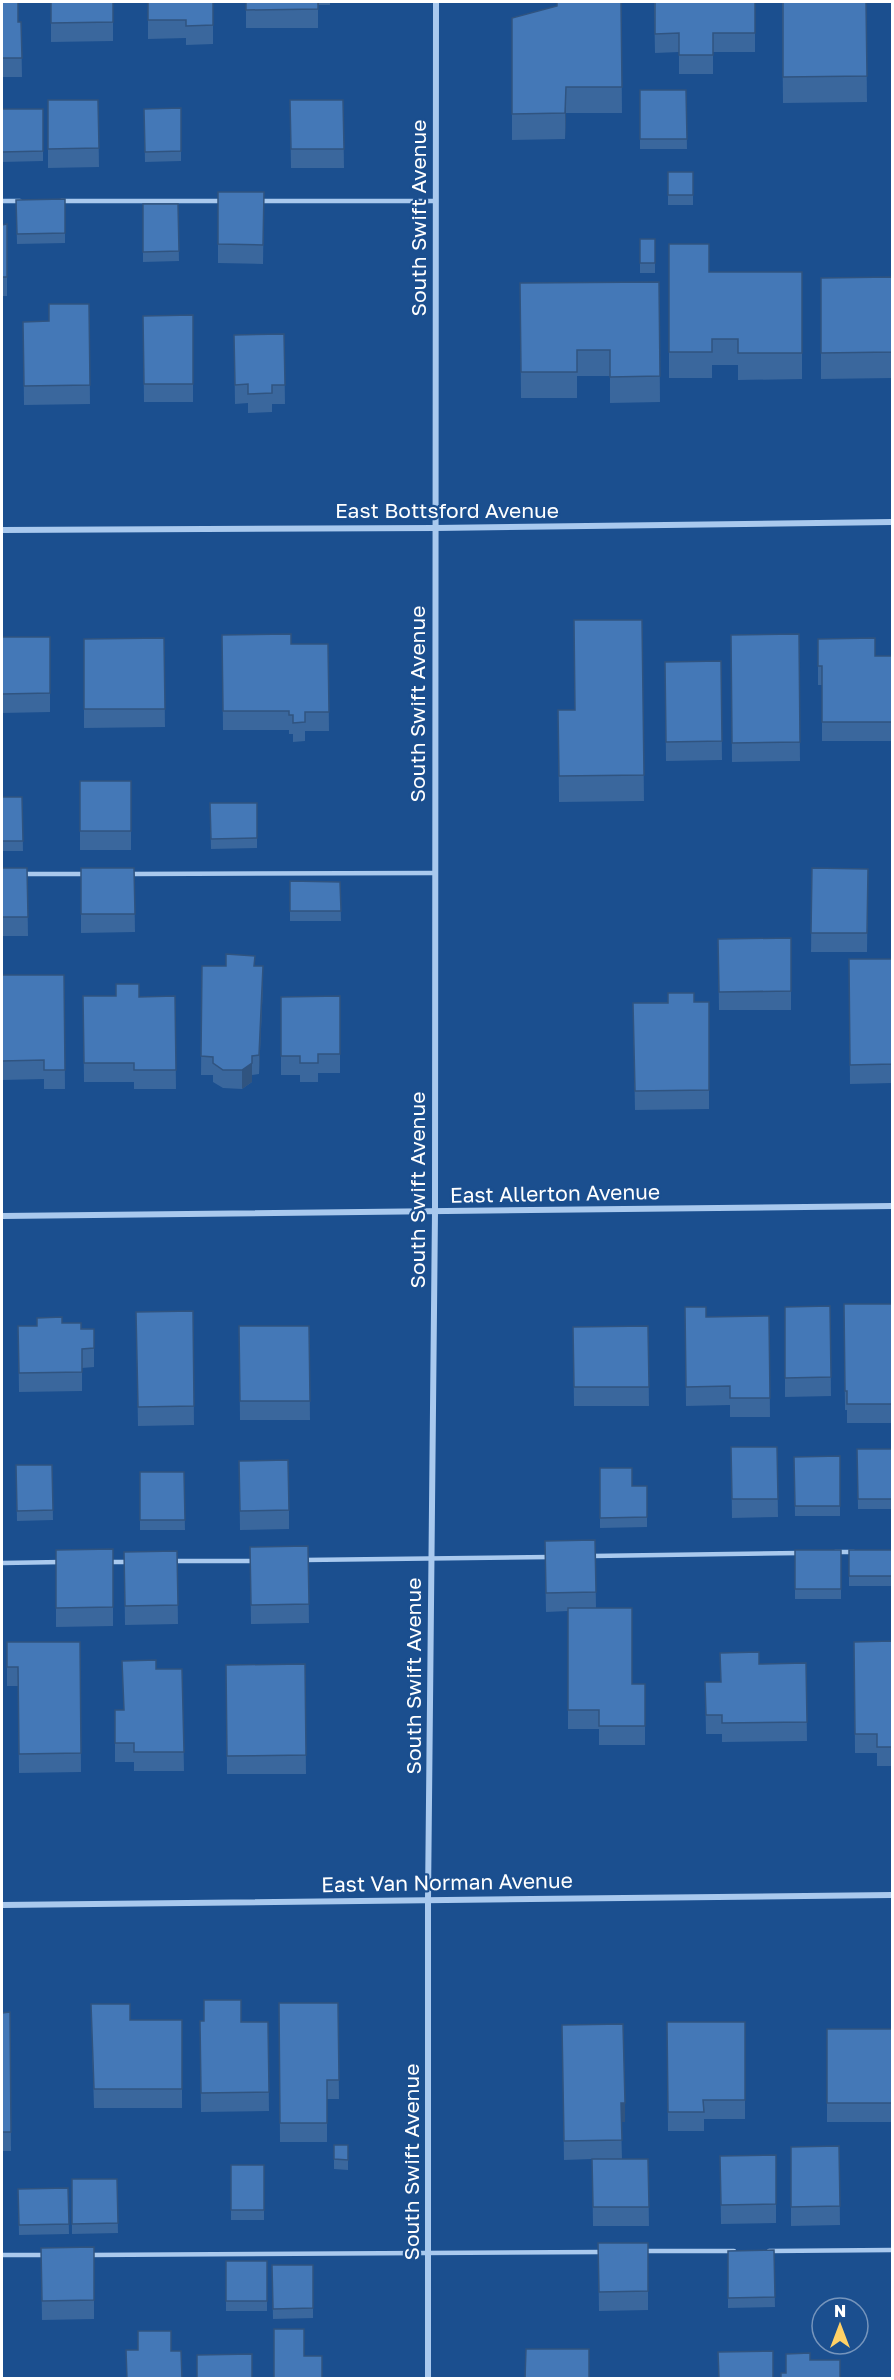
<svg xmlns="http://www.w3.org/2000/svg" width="894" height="2380" font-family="'Golos Text',sans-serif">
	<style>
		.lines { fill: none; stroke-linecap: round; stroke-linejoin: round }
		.service { stroke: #a9c9ee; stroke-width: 4.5 }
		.minor { stroke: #a9c9ee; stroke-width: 6 }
		.wall { fill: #3a679d }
		.shaded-wall { fill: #305480 }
		.building { fill: #4478b7; stroke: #305480; stroke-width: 1.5 }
		.labels { text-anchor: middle; stroke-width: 4.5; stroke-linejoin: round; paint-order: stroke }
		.street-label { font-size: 21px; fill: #fff; stroke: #1b4f8f }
	</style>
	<rect width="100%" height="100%" fill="#1b4f8f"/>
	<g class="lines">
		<g class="service">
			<polyline points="2,201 20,201"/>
			<polyline points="61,201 224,201"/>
			<polyline points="259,201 436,201"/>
			<polyline points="22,874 86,874"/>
			<polyline points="130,874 435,873"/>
			<polyline points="835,1552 854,1552"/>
			<polyline points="592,1556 800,1553"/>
			<polyline points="304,1560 551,1557"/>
			<polyline points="172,1561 254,1561"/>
			<polyline points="109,1562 128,1562"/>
			<polyline points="2,1563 62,1562"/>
			<polyline points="643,2251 734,2251"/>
			<polyline points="769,2251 892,2250"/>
			<polyline points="2,2255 47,2255"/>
			<polyline points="88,2255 602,2252"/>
		</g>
		<g class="minor">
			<polyline points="2,530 435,528 892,522"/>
			<polyline points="2,1216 892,1206"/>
			<polyline points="2,1905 892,1895"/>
			<polyline points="428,2378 428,1899 435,1212 436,2"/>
		</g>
	</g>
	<g class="wall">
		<polygon points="2,2 18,22 21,22 22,77 2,77"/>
		<polygon points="51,2 113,2 113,41 51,42"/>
		<polygon points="148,2 213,2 213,44 186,45 186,38 148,39"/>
		<polygon points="246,2 330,2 330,5 318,5 318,28 246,28"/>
		<polygon points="621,2 622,113 566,113 565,139 512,140 512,18"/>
		<polygon points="654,2 755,2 755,52 713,52 713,74 679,74 679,52 655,53"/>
		<polygon points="782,2 866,2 867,102 783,103"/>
		<polygon points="640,90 686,90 687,149 640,149"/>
		<polygon points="48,100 98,100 99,167 48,168"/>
		<polygon points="290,100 343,100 344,168 291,168"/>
		<polygon points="181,108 181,161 145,162 144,109"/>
		<polygon points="2,109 43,109 43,161 2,162"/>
		<rect x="668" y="172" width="25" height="33"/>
		<polygon points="218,192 264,192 263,264 218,263"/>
		<polygon points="65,199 65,243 17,244 16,200"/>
		<polygon points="143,204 178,204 179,261 143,262"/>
		<polygon points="7,224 7,296 2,296 2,225"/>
		<rect x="640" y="239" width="15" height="34"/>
		<polygon points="669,244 709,272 802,272 802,379 738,380 738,365 712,365 712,378 669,378"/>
		<polygon points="892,277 892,378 821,379 821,278"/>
		<polygon points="659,282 660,402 610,403 610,376 577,376 577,398 521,398 520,283"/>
		<polygon points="49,304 89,304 90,404 24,405 23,322 49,321"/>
		<polygon points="193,315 193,402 144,402 143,316"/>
		<polygon points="284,334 285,404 272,404 272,412 248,413 248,403 235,404 234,335"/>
		<polygon points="642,620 644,801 559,802 558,710 575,710"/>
		<polygon points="799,634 800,761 732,762 731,635"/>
		<polygon points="222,635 291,644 328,644 329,731 305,731 305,741 293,742 293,734 289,734 289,730 223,730"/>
		<polygon points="2,637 50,637 50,712 2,713"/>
		<polygon points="164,638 165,727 84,728 84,639"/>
		<polygon points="818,639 875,656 892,656 892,741 822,741 822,685 818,685"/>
		<polygon points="721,661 722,760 666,761 665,662"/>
		<rect x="80" y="781" width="51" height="69"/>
		<polygon points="2,797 22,797 23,851 2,851"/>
		<polygon points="210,803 257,803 257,848 211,849"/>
		<polygon points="2,868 27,868 28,936 2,936"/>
		<polygon points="81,868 134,868 135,932 81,933"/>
		<polygon points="812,868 868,869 867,952 811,952"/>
		<polygon points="290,881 340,882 341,921 290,921"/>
		<polygon points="791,938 791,1010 719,1010 718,939"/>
		<polygon points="849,959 892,959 892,1083 850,1084"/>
		<polygon points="202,966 255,966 263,985 259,1074 252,1075 252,1082 242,1089 223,1088 213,1082 213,1075 201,1075"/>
		<polygon points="2,975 64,975 65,1089 44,1089 44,1079 2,1080"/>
		<polygon points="83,996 139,997 175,996 176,1089 134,1089 134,1082 84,1082"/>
		<polygon points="340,996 340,1073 318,1073 318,1082 300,1082 300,1075 281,1075 281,997"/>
		<polygon points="694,1002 709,1002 709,1109 635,1110 633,1003"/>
		<polygon points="844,1304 892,1304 892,1423 847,1423 847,1410 845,1410"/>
		<polygon points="830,1306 831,1396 785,1397 785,1307"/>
		<polygon points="685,1307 706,1317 769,1316 770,1417 730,1417 730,1405 686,1406"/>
		<polygon points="193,1311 194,1425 138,1426 136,1312"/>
		<polygon points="18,1326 94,1329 94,1367 82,1368 82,1391 19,1392"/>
		<polygon points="239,1326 309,1326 310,1420 240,1420"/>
		<polygon points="648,1326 649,1406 574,1406 573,1327"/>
		<polygon points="731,1447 777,1447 778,1517 732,1518"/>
		<polygon points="857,1449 892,1449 892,1509 858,1509"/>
		<polygon points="840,1456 840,1516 795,1516 794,1457"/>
		<polygon points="239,1461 289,1510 289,1529 240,1530"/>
		<polygon points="16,1465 52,1465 53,1520 17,1521"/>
		<polygon points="600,1468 632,1486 647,1486 647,1527 600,1528"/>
		<polygon points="140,1472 184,1472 185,1530 140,1530"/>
		<polygon points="595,1540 596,1608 632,1684 645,1684 645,1745 599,1745 599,1729 568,1729 568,1611 546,1612 545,1560"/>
		<polygon points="308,1546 309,1623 251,1624 250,1547"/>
		<polygon points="113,1549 113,1626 56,1627 56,1550"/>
		<rect x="795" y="1550" width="46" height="49"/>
		<rect x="849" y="1550" width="43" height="36"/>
		<polygon points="177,1551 178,1624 125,1625 124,1552"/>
		<polygon points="892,1641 892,1766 877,1766 877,1753 855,1753 854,1642"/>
		<polygon points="7,1642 80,1642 81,1772 19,1773 18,1686 7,1686"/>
		<polygon points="806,1663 807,1741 722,1742 722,1734 706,1734 705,1682 720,1682 759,1664"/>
		<polygon points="305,1664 306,1774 227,1774 226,1665"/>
		<polygon points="156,1669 182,1669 184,1771 134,1771 134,1762 115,1762 115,1710 123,1710"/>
		<polygon points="279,2003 338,2003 339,2099 327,2099 327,2142 280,2142"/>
		<polygon points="91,2004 130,2020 182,2020 182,2108 94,2108"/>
		<polygon points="10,2012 11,2151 2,2151 2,2013"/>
		<polygon points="200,2021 268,2022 269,2111 201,2112"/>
		<polygon points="667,2022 745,2022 745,2119 704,2119 704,2131 668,2131"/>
		<polygon points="562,2025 625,2122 621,2122 622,2159 648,2159 649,2226 593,2226 592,2159 564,2160"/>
		<rect x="827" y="2029" width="65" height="93"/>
		<polygon points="334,2145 348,2145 348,2170 334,2169"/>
		<polygon points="839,2146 840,2225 791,2226 791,2147"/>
		<polygon points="776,2155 776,2223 721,2224 720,2156"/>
		<rect x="231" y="2165" width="33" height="55"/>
		<polygon points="72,2179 117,2179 118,2233 72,2234"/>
		<polygon points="68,2188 69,2234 19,2235 18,2189"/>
		<polygon points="598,2243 648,2243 648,2310 599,2311"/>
		<polygon points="94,2247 94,2319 42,2320 41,2248"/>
		<polygon points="774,2250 775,2307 728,2308 728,2251"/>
		<rect x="226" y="2261" width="41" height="50"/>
		<polygon points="272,2265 313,2265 313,2318 273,2319"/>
	</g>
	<g class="shaded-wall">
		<polygon points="566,87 566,113 565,139 565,113"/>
		<polygon points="263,966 263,985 259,1074 259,1055"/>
		<polygon points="252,1056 252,1082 242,1089 242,1070"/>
		<rect x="621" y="2103" width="4" height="19"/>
	</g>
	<g class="building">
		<polygon points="2,2 18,2 18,22 21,22 22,58 2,58"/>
		<polygon points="51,2 113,2 113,22 51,23"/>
		<polygon points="148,2 213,2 213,25 186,26 186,20 148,20"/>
		<polygon points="246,2 318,2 318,9 246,10"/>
		<polygon points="557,2 621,2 622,87 566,87 565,113 512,114 512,18 557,6"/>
		<polygon points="655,2 755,2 755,33 713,33 713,55 679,55 679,33 655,34"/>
		<polygon points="783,2 866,2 867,76 783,77"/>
		<polygon points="640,90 686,90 687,139 640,139"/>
		<polygon points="48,100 98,100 99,148 48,149"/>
		<polygon points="290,100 343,100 344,149 291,149"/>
		<polygon points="181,108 181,151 145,152 144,109"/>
		<polygon points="2,109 43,109 43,151 2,152"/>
		<rect x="668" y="172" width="25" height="23"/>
		<polygon points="218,192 264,192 263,245 218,244"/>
		<polygon points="65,199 65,233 17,234 16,200"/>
		<polygon points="143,204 178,204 179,251 143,252"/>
		<polygon points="7,224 7,277 2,277 2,225"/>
		<rect x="640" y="239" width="15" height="24"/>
		<polygon points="669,244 709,244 709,272 802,272 802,353 738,353 738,339 712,339 712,352 669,352"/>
		<polygon points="892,277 892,352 821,353 821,278"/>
		<polygon points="659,282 660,376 610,377 610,350 577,350 577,372 521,372 520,283"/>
		<polygon points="49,304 89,304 90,385 24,386 23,322 49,321"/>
		<polygon points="193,315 193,384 144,384 143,316"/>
		<polygon points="284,334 285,385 272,385 272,393 248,394 248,384 235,385 234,335"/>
		<polygon points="574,620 642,620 644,775 559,776 558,710 575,710"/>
		<polygon points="291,634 291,644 328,644 329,712 305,712 305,722 293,723 293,715 289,715 289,711 223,711 222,635"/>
		<polygon points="799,634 800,742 732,743 731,635"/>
		<polygon points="2,637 50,637 50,693 2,694"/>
		<polygon points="164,638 165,709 84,709 84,639"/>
		<polygon points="875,638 875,656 892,656 892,722 822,722 822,666 818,666 818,639"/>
		<polygon points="721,661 722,741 666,742 665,662"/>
		<rect x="80" y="781" width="51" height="50"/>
		<polygon points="2,797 22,797 23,841 2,841"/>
		<polygon points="210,803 257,803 257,838 211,839"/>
		<polygon points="2,868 27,868 28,917 2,917"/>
		<polygon points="81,868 134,868 135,914 81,914"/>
		<polygon points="812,868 868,869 867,933 811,933"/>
		<polygon points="290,881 340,882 341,911 290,911"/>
		<polygon points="791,938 791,991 719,992 718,939"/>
		<polygon points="226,954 255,956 254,966 263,966 259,1055 252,1056 252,1063 242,1070 223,1070 213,1063 213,1057 201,1056 202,966 226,966"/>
		<polygon points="849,959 892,959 892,1064 850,1065"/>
		<polygon points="2,975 64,975 65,1070 44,1070 44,1060 2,1061"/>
		<polygon points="116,984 139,984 139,997 175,996 176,1070 134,1070 134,1063 84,1063 83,996 116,996"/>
		<polygon points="668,993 694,993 694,1002 709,1002 709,1090 635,1091 633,1003 668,1003"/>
		<polygon points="340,996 340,1054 318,1054 318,1063 300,1063 300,1056 281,1056 281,997"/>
		<polygon points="844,1304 892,1304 892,1404 847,1404 847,1391 845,1391"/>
		<polygon points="830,1306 831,1377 785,1378 785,1307"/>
		<polygon points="685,1307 706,1307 706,1317 769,1316 770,1398 730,1398 730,1386 686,1387"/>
		<polygon points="193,1311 194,1406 138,1407 136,1312"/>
		<polygon points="62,1317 62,1323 81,1323 81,1329 94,1329 94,1348 82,1349 82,1372 19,1373 18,1326 37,1326 37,1318"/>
		<polygon points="239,1326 309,1326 310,1401 240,1401"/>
		<polygon points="648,1326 649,1387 574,1387 573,1327"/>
		<polygon points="731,1447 777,1447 778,1499 732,1499"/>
		<polygon points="857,1449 892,1449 892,1499 858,1499"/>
		<polygon points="840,1456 840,1506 795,1506 794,1457"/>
		<polygon points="288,1460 289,1510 240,1511 239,1461"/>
		<polygon points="16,1465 52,1465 53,1510 17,1511"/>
		<polygon points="600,1468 632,1468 632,1486 647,1486 647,1517 600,1518"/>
		<polygon points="140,1472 184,1472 185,1520 140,1520"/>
		<polygon points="595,1540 596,1592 546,1593 545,1541"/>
		<polygon points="308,1546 309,1604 251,1605 250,1547"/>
		<polygon points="113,1549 113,1607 56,1608 56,1550"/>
		<rect x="795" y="1550" width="46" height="39"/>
		<rect x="849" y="1550" width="43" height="26"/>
		<polygon points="177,1551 178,1605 125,1606 124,1552"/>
		<polygon points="568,1608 632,1608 632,1684 645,1684 645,1726 599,1726 599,1710 568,1710"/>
		<polygon points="892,1641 892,1747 877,1747 877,1734 855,1734 854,1642"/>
		<polygon points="7,1642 80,1642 81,1753 19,1754 18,1667 7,1667"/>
		<polygon points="759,1652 759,1664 806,1663 807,1722 722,1723 722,1715 706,1715 705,1682 721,1682 720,1653"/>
		<polygon points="156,1660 156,1669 182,1669 184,1752 134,1752 134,1743 115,1743 115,1710 124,1710 122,1661"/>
		<polygon points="305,1664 306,1755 227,1756 226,1665"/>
		<polygon points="204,2000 241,2000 241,2022 268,2022 269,2092 201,2093 200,2021 204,2021"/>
		<polygon points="279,2003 338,2003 339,2080 327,2080 327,2123 280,2123"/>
		<polygon points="91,2004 130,2004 130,2020 182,2020 182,2089 94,2089"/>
		<polygon points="10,2012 11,2132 2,2132 2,2013"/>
		<polygon points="667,2022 745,2022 745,2100 703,2100 704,2112 668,2112"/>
		<polygon points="623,2024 625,2103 621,2103 622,2140 564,2141 562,2025"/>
		<rect x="827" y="2029" width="65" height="74"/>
		<polygon points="334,2145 348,2145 348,2160 334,2159"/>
		<polygon points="839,2146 840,2206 791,2207 791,2147"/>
		<polygon points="776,2155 776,2204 721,2205 720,2156"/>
		<polygon points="592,2159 648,2159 649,2207 593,2207"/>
		<rect x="231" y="2165" width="33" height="45"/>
		<polygon points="72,2179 117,2179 118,2223 72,2224"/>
		<polygon points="68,2188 69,2224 19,2225 18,2189"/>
		<polygon points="598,2243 648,2243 648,2291 599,2292"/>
		<polygon points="94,2247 94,2300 42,2301 41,2248"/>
		<polygon points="774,2250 775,2297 728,2298 728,2251"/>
		<rect x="226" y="2261" width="41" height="40"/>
		<polygon points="272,2265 313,2265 313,2308 273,2309"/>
		<polygon points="274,2329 304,2329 304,2356 322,2356 322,2379 274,2379"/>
		<polygon points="138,2331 171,2331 171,2351 181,2351 182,2379 127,2379 126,2350 138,2350"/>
		<polygon points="526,2349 589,2349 589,2379 525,2379"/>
		<polygon points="773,2351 773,2379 719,2379 718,2352"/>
		<polygon points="810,2353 810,2360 840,2360 840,2379 781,2379 781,2373 786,2373 786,2354"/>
		<polygon points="252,2354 252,2379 197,2379 197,2355"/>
	</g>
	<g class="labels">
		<g class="street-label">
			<text transform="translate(419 218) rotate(-90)" y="7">South Swift Avenue</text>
			<text x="447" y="518">East Bottsford Avenue</text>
			<text transform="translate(418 704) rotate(-90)" y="7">South Swift Avenue</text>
			<text transform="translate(418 1190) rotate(-90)" y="7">South Swift Avenue</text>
			<text transform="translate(555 1194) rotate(-1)" y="7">East Allerton Avenue</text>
			<text transform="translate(414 1676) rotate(-90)" y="7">South Swift Avenue</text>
			<text transform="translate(447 1883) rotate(-1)" y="7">East Van Norman Avenue</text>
			<text transform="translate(412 2162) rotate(-90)" y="7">South Swift Avenue</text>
		</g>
	</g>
	<rect width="894" height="2380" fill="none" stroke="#ffffff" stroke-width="6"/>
	<g transform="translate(840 2326)"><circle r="28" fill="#1b4f8f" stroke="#7695bc" stroke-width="1.5"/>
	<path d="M0-4.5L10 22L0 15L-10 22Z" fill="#ffd166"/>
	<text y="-9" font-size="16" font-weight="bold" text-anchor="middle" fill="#ffffff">N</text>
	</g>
</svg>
